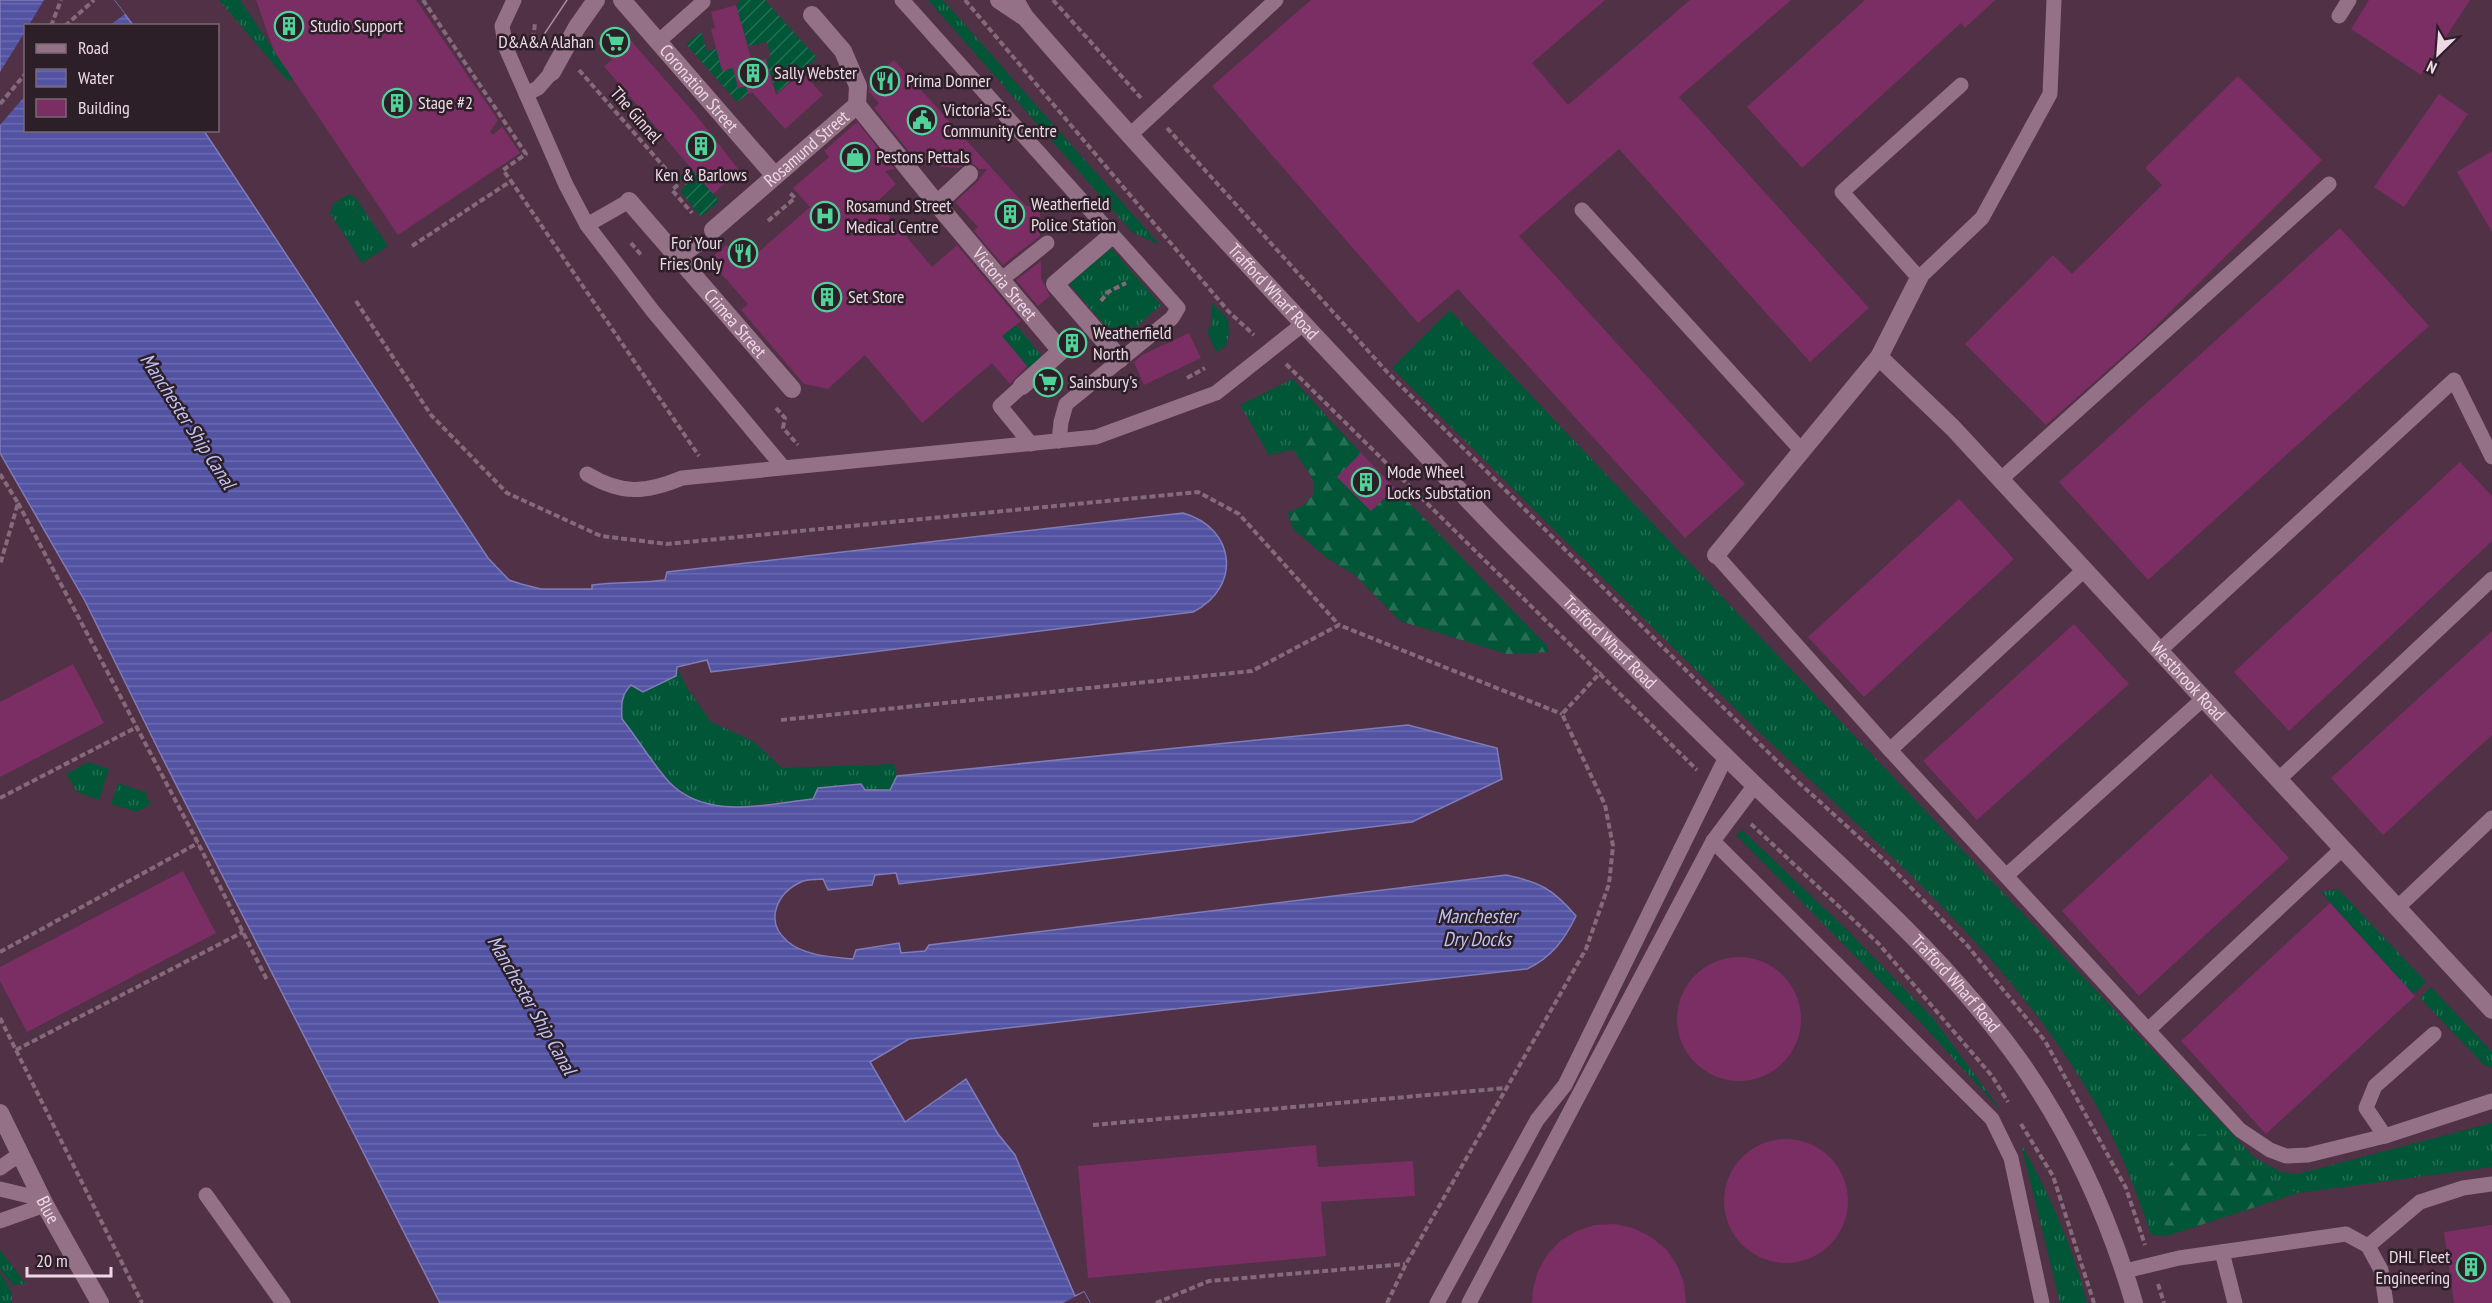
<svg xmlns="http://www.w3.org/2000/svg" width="2492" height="1303" font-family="'PT Sans Narrow',sans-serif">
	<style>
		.grass { fill: url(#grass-tufts) }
		.forest { fill: url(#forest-firs) }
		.garden { fill: url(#garden-furrows) }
		.water { fill: url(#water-rules); stroke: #817bb7; stroke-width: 1.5 }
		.pier { fill: #503145 }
		.building { fill: #7b2e64 }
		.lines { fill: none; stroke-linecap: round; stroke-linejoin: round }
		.path { stroke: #856a7b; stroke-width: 4; stroke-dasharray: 6 3; stroke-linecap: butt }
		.service { stroke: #947187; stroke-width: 15 }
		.pedestrian { stroke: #947187; stroke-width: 18 }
		.minor { stroke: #947187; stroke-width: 18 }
		.tertiary { stroke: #947187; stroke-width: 18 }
		.tram { stroke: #a68c9c; stroke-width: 1.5 }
		.labels { text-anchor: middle; stroke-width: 5; stroke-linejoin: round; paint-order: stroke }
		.poi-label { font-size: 18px; fill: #edd9e5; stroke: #2d1f28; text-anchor: start }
		.street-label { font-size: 18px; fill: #edd9e5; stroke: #2d1f28 }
		.water-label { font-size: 20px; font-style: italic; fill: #bfc3f0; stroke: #2d1f28 }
	</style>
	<defs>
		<pattern id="grass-tufts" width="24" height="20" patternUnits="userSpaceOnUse" patternTransform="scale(1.5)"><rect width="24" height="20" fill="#005637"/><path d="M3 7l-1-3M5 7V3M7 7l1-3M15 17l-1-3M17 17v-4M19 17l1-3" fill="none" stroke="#266e54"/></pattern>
		<pattern id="forest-firs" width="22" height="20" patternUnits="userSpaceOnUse" patternTransform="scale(1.5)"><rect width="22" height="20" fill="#005637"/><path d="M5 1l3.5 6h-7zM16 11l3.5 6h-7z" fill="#266e54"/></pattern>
		<pattern id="garden-furrows" width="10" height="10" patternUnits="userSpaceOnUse" patternTransform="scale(1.5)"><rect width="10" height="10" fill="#005637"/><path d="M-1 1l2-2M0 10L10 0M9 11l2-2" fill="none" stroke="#266e54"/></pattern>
		<pattern id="water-rules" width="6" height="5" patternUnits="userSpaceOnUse" patternTransform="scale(1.5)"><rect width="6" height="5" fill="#5353a3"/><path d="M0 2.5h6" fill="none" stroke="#6c6bb0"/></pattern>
	</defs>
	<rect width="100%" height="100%" fill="#503145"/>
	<g class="grass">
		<polygon points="219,0 240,0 293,79 291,81 287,80"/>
		<polygon points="928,0 943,0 1160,245 1132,232"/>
		<polygon points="349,194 355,197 388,246 362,263 330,213 333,204"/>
		<polygon points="1111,248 1161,305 1119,342 1069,284"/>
		<polygon points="1212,303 1228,319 1229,334 1226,346 1216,352 1207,331 1211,326"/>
		<path d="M 1450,310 L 2255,1158 L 2281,1172 L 2297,1174 L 2492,1123 L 2492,1167 L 2298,1193 C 2265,1181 2238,1158 2213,1134 L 2155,1183 L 2167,1236 L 2151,1235 C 2135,1186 2115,1136 2088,1091 C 2002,946 1869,838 1749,722 C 1629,605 1511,487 1392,368 Z"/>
		<polygon points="1016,325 1041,355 1038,362 1029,369 1002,336"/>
		<polygon points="1293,379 1330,420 1293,450 1269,455 1240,405"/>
		<path d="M 677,667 L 687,688 L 711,722 L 753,741 L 782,768 L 894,764 L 897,776 L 890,790 L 865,790 L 813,799 L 723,808 L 693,800 L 669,782 L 622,719 C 621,705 621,695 632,685 L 637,689 Z"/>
		<polygon points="88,762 109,769 99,800 77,792 66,774"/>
		<polygon points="118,783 147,793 146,796 151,804 137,812 111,804"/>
		<polygon points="1742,830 1842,925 1932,1017 2003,1113 1923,1025 1736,835"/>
		<polygon points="2338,889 2426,982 2413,994 2321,892"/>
		<polygon points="2431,987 2492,1052 2492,1067 2484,1065 2420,998"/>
		<path d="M 2021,1144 C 2049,1193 2073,1248 2087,1303 L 2060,1303 Z"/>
		<polygon points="0,1250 26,1284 13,1285 0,1269"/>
		<polygon points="0,1272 12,1293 12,1303 0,1303"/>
	</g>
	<g class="forest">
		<polygon points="1330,420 1361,453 1337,477 1371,511 1395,488 1548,647 1548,652 1507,654 1400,621 1355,575 1327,558 1292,528 1288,512 1303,506 1314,494 1314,484 1310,474 1293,450"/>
		<path d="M 2213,1134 C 2237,1158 2265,1181 2298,1193 L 2167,1236 L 2155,1183 L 2192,1135 Z"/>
	</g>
	<g class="garden">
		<polygon points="741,0 765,0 817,58 778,92 774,87 766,59 771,58 767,42 748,46 736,5"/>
		<polygon points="701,32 707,51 716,49 735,67 738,88 746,86 748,94 737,102 686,44"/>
		<polygon points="699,160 695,173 719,201 701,217 680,191 686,186 679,177"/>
	</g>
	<path class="water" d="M 0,0 L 114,0 L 133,25 L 26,26 L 26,130 L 204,131 L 488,558 L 509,580 L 521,584 L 541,589 L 592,589 L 592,585 C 618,582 640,583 665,580 L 667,572 L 1183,513 C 1236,528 1242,587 1193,612 L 711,672 L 707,660 L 677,667 L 676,676 L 643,692 L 631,685 C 621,695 621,705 622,719 C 638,739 652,763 669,782 C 707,821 765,804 813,799 L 818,788 L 861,784 L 865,790 L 890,790 L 897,776 L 1408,725 L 1497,748 L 1502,779 L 1412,822 L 899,884 L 896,873 L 875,875 L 872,885 L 828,890 L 823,879 C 816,880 807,879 801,882 C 777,893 764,921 787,941 C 804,956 832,957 853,959 L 856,950 L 899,943 L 901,953 L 925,951 L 929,945 L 1506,875 C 1540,882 1553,889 1576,916 C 1565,939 1551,958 1527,969 L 909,1039 L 870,1062 L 905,1122 L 966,1079 L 998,1134 L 1015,1155 L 1075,1296 L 1084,1292 L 1090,1303 L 440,1303 L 161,755 L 85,601 L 0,453 Z"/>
	<g class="pier">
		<polygon points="44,0 114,0 125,14 110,25 29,25"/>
		<polygon points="25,32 25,96 0,125 0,72"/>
		<polygon points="1084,1292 1090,1303 1063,1303 1075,1297"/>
	</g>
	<g class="building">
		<polygon points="256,0 416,0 498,120 490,132 493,135 502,127 520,153 398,235 274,51"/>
		<polygon points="1311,0 1605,0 1532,63 1568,105 1690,0 1791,0 1679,97 1869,308 1810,362 1619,149 1519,236 1745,484 1685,538 1458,289 1418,323 1212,86"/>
		<polygon points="1865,0 1995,0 1965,28 1961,23 1802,168 1747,107"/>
		<polygon points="2369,0 2470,0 2421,75 2351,29"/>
		<polygon points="736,5 752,62 766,59 776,95 802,72 823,95 785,129 752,92 748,94 746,86 738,88 733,68 722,71 711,29 715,28 711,12"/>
		<polygon points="626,35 695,114 739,170 713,194 604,66 612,60 597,43"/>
		<polygon points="894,60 1026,206 1040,206 1040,236 1003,265 974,231 978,227 955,202 977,182 987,169 979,169 972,163 966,163 959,168 941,167 936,161 919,164 874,108 879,103 869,92 869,82"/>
		<polygon points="2238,76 2322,160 2145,337 2046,425 1965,344 2053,255 2072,274 2162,185 2145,168"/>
		<polygon points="2439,94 2468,114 2404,207 2374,187"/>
		<polygon points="857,122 895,169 885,171 896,184 877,202 932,267 957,245 1021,321 1002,336 1027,366 1010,384 992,363 922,423 865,355 828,389 804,384 741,310 748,304 709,260 726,245 732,251 742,242 754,256 810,207 793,188 829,157 824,151"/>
		<polygon points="2492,151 2492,232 2457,172"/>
		<polygon points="2340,228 2429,326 2148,580 2059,482"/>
		<polygon points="1041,261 1041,278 1050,296 1038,306 1016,280"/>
		<polygon points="1189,333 1201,358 1144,385 1134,362 1142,355"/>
		<polygon points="1361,453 1395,488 1371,511 1337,477"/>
		<polygon points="2460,462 2492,496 2492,541 2289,731 2234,672"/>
		<polygon points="1959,499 2014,559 1864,697 1808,637"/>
		<polygon points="2074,624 2129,684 1977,820 1923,761"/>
		<polygon points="2492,631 2492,735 2383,835 2331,778"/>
		<polygon points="73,664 104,723 0,777 0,702"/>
		<polygon points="2211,774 2289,858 2139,996 2062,911"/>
		<polygon points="183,871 216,933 27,1032 0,981 0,967"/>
		<polygon points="2330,903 2415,996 2266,1134 2181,1041"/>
		<circle cx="1739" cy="1019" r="62"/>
		<circle cx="1786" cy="1201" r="62"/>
		<polygon points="1316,1145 1318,1167 1413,1161 1415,1196 1321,1202 1326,1256 1088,1278 1078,1166"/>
		<polygon points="1614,1224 1633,1228 1651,1237 1666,1249 1677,1265 1684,1283 1686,1303 1532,1303 1533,1289 1538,1271 1547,1255 1560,1241 1577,1231 1595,1225"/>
		<polygon points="2492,1225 2492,1303 2454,1303 2444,1232"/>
	</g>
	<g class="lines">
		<g class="path">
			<polyline points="423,0 526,154 503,170 511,181"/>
			<polyline points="965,0 1229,312 1254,335"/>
			<polyline points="1053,0 1141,98"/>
			<polyline points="51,26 61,0"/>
			<polyline points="65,26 94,0"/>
			<polyline points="532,48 535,23"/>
			<polyline points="579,70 679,184 672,190 692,213"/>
			<polyline points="0,104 26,73"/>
			<polyline points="1167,128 1388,373 1797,781 1885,861 1966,944 2045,1041 2126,1188 2145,1245"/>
			<polyline points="768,221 795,198 790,193"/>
			<polyline points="631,243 642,256"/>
			<polyline points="412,246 511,181 699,456"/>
			<polyline points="356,301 431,415 507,493 601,536 667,544 1198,492 1239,514 1339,625"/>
			<polyline points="1101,301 1108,292 1126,283"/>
			<polyline points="1286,364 1697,770"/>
			<polyline points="1187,378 1205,368"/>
			<polyline points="776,408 785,418 783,428 798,445"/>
			<polyline points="0,474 18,503 0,565"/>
			<polyline points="18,503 198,843 267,980"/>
			<polyline points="781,720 1252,671 1339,625 1562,714"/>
			<polyline points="0,798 137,727"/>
			<polyline points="1751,824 1878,943 1992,1076 2008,1102"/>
			<polyline points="0,952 198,843"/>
			<polyline points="0,1018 142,1303"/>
			<polyline points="16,1050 243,932"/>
			<polyline points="2021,1124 2053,1176 2094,1303"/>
			<polyline points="1093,1125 1506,1088"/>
			<polyline points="2158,1284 2164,1303"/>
			<polyline points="1156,1303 1209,1281 1405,1264"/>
			<polyline points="1387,1303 1406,1264 1586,949 1609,884 1613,846 1605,805 1562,714 1601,672"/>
		</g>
		<g class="service">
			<polyline points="514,0 502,26 506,48 566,185 587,225 652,310 783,467"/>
			<polyline points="902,0 1178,308 1172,318 1066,404 1061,422 1059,441"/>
			<polyline points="2339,16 2349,0"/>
			<polyline points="659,41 703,2"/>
			<polyline points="1961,85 1842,192 1919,278 1982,218 2050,94 2054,0"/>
			<polyline points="526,94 538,88 552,72"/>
			<polyline points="1129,136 1276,0"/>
			<polyline points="1582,210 1802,451"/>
			<polyline points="587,225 629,201"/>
			<polyline points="1002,279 1047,243"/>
			<polyline points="1022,386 1000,406 1031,444"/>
			<path d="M 587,474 C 622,495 646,493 682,478 L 1096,437 L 1216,393 L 1303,324"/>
			<polyline points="2000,480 2329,184"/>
			<polyline points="1716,555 1890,750 2240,1130 2270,1150 2286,1156 2308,1155 2385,1136 2492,1101"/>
			<polyline points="2159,651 2454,380 2492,457"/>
			<polyline points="1890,750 2084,570"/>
			<polyline points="2278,780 2492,579"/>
			<polyline points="1713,841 1992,1119 2011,1158 2042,1303"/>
			<polyline points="2007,875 2203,699"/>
			<polyline points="2397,908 2492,818"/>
			<polyline points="2148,1030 2342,849"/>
			<polyline points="2385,1136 2366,1108 2375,1086 2434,1034"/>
			<polyline points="0,1168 20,1154"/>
			<polyline points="0,1189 42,1199"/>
			<polyline points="206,1195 283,1303"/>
			<polyline points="0,1221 45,1205"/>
			<polyline points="2368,1246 2420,1202 2463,1188 2492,1184"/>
			<polyline points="2222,1252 2235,1303"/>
			<polyline points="2125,1271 2179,1258 2346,1234 2368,1246 2381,1270 2386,1303"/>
			<polyline points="1437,1303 1537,1120 1565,1085 1726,757"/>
			<polyline points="1469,1303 1713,841 1755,785"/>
		</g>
		<polyline class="pedestrian" points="1111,236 1055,284 1120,359"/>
		<g class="minor">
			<path id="s1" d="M 622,0 L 775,176"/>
			<polyline points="552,72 577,27 596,0"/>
			<path id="s2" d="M 857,105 L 937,204 L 1061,351 L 1022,386"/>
			<path id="s3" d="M 629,201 L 792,389"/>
			<polyline points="937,204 969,174"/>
			<path id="s4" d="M 713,230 L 857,105 L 858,86 L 843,51 L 812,15"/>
			<polyline points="678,257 696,244"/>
			<path id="s5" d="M 1879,357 L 1953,428 L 2492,1010"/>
			<polyline points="1716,555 1879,357 1919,278"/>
			<path id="s6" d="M 0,1113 L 45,1205 L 100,1303"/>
		</g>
		<g class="tertiary">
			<polyline points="999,0 1023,16"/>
			<path id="s7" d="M 1015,0 L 1025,17 C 1138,147 1255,273 1373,398 C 1422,450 1470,504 1521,554 C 1600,633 1679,712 1760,790 C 1850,876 1948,960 2021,1063 C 2072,1136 2109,1218 2134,1303"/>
		</g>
		<polyline class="tram" points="537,45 567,0"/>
	</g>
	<defs>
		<g id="building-ring" transform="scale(1.5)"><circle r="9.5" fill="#2d1f28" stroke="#4fd399" stroke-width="1.5"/><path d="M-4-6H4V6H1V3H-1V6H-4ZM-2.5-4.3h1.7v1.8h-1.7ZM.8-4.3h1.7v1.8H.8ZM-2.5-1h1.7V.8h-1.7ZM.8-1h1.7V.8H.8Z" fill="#4fd399"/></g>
		<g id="supermarket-ring" transform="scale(1.5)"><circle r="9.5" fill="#2d1f28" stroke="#4fd399" stroke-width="1.5"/><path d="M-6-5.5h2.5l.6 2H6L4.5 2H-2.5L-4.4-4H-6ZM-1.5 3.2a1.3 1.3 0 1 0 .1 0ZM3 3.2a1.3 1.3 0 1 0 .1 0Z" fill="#4fd399"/></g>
		<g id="restaurant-ring" transform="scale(1.5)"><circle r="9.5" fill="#2d1f28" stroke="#4fd399" stroke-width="1.5"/><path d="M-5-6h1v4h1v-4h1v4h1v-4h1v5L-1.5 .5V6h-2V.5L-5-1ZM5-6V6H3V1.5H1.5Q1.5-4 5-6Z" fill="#4fd399"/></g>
		<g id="civic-ring" transform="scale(1.5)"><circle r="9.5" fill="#2d1f28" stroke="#4fd399" stroke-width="1.5"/><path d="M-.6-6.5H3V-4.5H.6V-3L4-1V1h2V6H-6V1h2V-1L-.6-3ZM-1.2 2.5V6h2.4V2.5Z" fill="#4fd399"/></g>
		<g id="shop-ring" transform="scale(1.5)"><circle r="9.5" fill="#2d1f28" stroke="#4fd399" stroke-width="1.5"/><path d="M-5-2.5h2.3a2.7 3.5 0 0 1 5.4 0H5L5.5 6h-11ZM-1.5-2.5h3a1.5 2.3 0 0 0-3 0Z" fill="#4fd399"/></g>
		<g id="hospital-ring" transform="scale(1.5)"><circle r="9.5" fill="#2d1f28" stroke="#4fd399" stroke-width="1.5"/><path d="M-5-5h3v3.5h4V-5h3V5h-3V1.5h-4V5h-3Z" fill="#4fd399"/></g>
	</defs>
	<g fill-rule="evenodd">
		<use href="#building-ring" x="289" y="26"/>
		<use href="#supermarket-ring" x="615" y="42"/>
		<use href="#building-ring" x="753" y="73"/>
		<use href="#restaurant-ring" x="885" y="81"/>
		<use href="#building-ring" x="397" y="103"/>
		<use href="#civic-ring" x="922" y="120"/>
		<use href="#building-ring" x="701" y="146"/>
		<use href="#shop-ring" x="855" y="157"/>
		<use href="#building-ring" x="1010" y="214"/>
		<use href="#hospital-ring" x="825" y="216"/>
		<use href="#restaurant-ring" x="743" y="253"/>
		<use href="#building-ring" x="827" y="297"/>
		<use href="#building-ring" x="1072" y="343"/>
		<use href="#supermarket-ring" x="1048" y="382"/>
		<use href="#building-ring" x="1366" y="482"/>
		<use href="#building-ring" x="2471" y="1267"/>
	</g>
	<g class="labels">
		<g class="poi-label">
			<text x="310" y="32">Studio Support</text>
			<text x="594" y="48" text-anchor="end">D&amp;A&amp;A Alahan</text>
			<text x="774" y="79">Sally Webster</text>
			<text x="906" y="87">Prima Donner</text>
			<text x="418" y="109">Stage #2</text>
			<text x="943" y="116">Victoria St.<tspan x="943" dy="21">Community Centre</tspan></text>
			<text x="876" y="163">Pestons Pettals</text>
			<text x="701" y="181" text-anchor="middle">Ken &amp; Barlows</text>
			<text x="1031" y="210">Weatherfield<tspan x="1031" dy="21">Police Station</tspan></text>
			<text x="846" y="212">Rosamund Street<tspan x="846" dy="21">Medical Centre</tspan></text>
			<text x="722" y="249" text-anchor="end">For Your<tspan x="722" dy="21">Fries Only</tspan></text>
			<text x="848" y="303">Set Store</text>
			<text x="1093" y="339">Weatherfield<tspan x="1093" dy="21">North</tspan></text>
			<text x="1069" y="388">Sainsbury's</text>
			<text x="1387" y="478">Mode Wheel<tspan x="1387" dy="21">Locks Substation</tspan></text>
			<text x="2450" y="1263" text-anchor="end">DHL Fleet<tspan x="2450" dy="21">Engineering</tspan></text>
		</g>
		<g class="street-label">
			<text dy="6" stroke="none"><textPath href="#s1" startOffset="117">Coronation Street</textPath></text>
			<text transform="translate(636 115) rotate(49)" y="6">The Ginnel</text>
			<text dy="6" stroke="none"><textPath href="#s4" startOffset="124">Rosamund Street</textPath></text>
			<text dy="6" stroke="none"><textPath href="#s2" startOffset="232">Victoria Street</textPath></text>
			<text dy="6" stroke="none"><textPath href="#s7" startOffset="390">Trafford Wharf Road</textPath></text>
			<text dy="6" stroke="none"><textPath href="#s3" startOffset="162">Crimea Street</textPath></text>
			<text dy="6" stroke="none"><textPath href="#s7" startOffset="876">Trafford Wharf Road</textPath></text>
			<text dy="6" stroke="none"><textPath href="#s5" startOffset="448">Westbrook Road</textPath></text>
			<text dy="6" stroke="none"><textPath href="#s7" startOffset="1362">Trafford Wharf Road</textPath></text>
			<text dy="6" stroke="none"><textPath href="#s6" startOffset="108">Blue</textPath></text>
		</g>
		<g class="water-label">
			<text transform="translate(188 421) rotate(57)" y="7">Manchester Ship Canal</text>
			<text x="1477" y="923">Manchester<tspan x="1477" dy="23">Dry Docks</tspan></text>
			<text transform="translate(532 1005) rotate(60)" y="7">Manchester Ship Canal</text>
		</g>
	</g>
	<rect x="24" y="24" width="195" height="108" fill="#2d1f28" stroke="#7a6974" stroke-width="1.5"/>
	<rect x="36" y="44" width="30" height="9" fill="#947187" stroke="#7a6974" stroke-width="1.5"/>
	<text x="78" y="54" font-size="18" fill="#edd9e5">Road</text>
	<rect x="36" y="69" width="30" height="18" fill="url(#water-rules)" stroke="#7a6974" stroke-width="1.5"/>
	<text x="78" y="84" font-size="18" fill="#edd9e5">Water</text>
	<rect x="36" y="99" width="30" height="18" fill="#7b2e64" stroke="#7a6974" stroke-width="1.5"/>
	<text x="78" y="114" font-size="18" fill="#edd9e5">Building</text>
	<g transform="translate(2438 54) rotate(205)" stroke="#2d1f28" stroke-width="4.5" paint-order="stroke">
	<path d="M0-4.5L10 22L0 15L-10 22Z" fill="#edd9e5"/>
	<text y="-9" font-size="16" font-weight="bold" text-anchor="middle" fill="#edd9e5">N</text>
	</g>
	<path d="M27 1267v9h84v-9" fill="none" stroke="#edd9e5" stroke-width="3"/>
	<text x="36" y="1267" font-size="18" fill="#edd9e5" stroke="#2d1f28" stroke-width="4.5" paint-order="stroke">20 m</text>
</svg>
